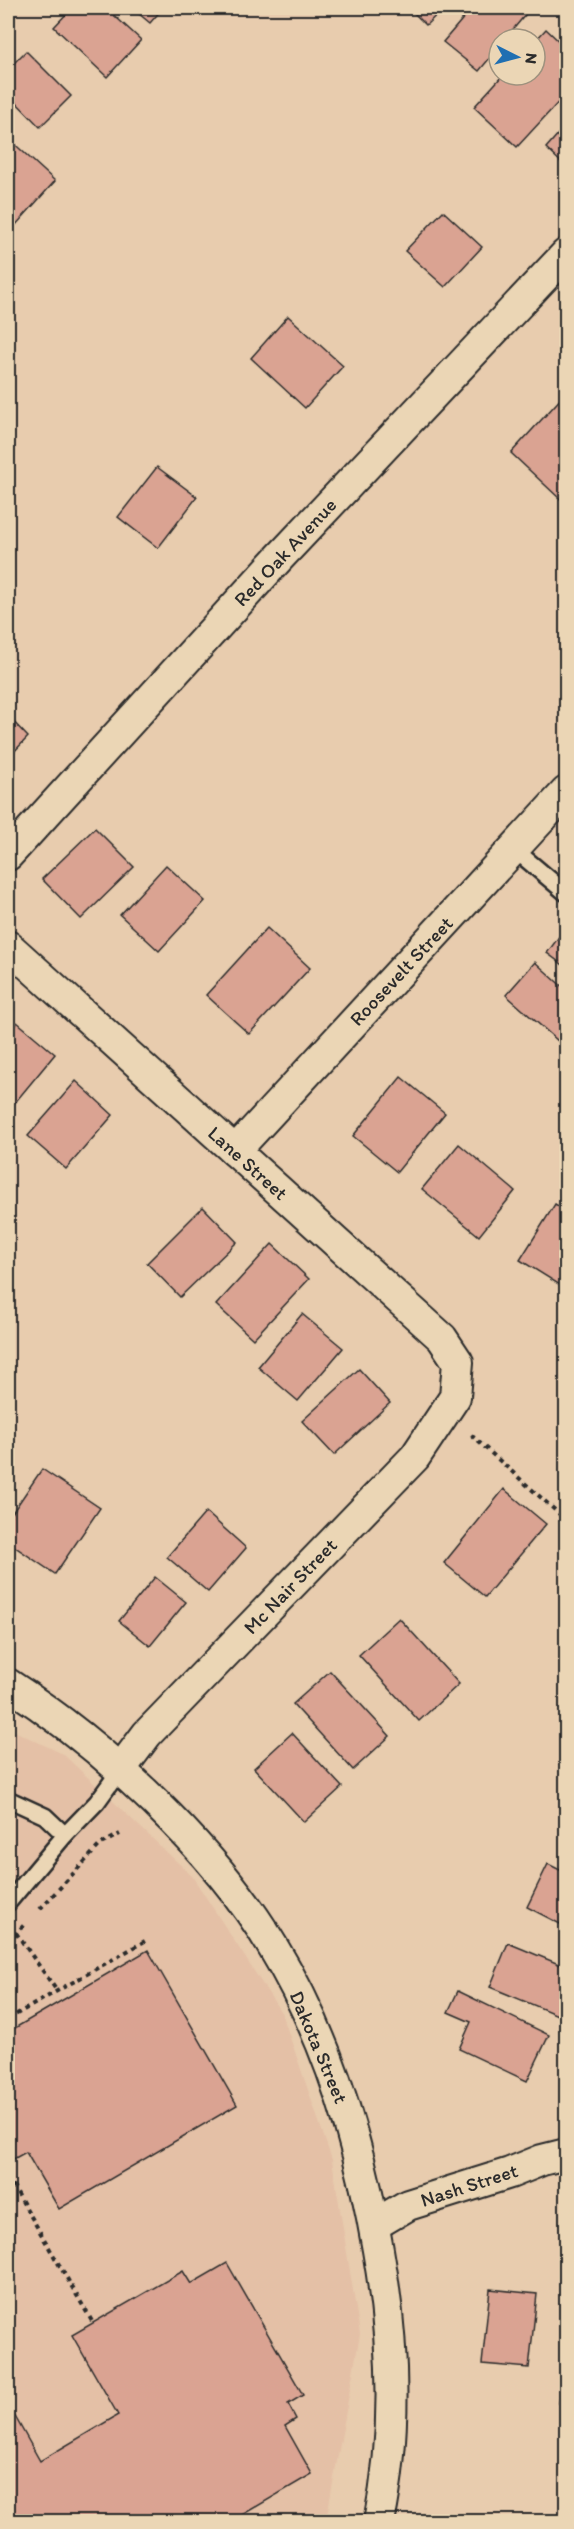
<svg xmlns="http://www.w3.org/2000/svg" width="574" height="2529" font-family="Itim,sans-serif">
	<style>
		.built { fill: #e4c0a6 }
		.building { fill: #daa392; stroke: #2b2b2b; stroke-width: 1.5 }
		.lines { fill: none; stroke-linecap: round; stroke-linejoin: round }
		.service-casing { stroke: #2b2b2b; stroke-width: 20 }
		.minor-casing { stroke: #2b2b2b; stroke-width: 34 }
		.path { stroke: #2b2b2b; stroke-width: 4; stroke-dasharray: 4.5 4.5; stroke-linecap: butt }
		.service { stroke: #ebd6b5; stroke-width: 15 }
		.minor { stroke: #ebd6b5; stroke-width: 30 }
		.labels { text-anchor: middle; stroke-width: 5; stroke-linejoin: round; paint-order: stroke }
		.street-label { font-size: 20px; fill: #2b2b2b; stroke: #ebd6b5 }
	</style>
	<rect width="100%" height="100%" fill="#e8ccae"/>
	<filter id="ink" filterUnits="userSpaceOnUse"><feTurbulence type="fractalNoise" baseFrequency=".0167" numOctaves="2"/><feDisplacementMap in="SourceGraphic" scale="12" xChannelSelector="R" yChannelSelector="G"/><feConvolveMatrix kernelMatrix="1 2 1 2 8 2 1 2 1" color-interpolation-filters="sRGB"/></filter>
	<g filter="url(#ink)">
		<polygon class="built" points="8,1728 63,1754 192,1876 282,2014 332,2160 360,2334 326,2521 8,2522"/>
		<g class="building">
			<polygon points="72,8 106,8 141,40 107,77 54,27"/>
			<polygon points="132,8 163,8 150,23"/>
			<polygon points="409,8 444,8 426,25"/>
			<polygon points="472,8 531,8 505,39 499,39 499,47 479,71 443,42"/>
			<polygon points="546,29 566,48 566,94 517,147 474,107 503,75 535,75 535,41"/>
			<polygon points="26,51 71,96 40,127 8,94 8,69"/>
			<polygon points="566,125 566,167 546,148"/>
			<polygon points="8,138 55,181 14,227 8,222"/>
			<polygon points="443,211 482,247 445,287 405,251"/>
			<polygon points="288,316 343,366 305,408 251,358"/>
			<polygon points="566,393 566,492 560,499 511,453"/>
			<polygon points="157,467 197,497 158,548 118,517"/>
			<polygon points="8,716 28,737 8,758"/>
			<polygon points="95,828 134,867 81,919 42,879"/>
			<polygon points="166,865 205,901 159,951 120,915"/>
			<polygon points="566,927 566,967 547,953"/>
			<polygon points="267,928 310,968 249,1034 206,995"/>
			<polygon points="535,962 566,990 566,1048 506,995"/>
			<polygon points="17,1022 55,1054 8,1111 8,1034"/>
			<polygon points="401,1077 445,1113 397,1172 353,1136"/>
			<polygon points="76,1081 113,1115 66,1169 28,1136"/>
			<polygon points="459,1144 515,1191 479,1236 422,1189"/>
			<polygon points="555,1204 566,1211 566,1275 560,1285 520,1260"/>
			<polygon points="203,1207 237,1242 180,1297 147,1263"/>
			<polygon points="272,1244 309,1279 253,1339 216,1305"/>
			<polygon points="302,1314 343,1348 298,1401 258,1367"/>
			<polygon points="359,1369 390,1403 334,1455 302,1421"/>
			<polygon points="42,1469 100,1508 55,1574 8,1542 8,1519"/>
			<polygon points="504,1489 546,1524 485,1597 444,1563"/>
			<polygon points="206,1512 246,1548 208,1592 167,1557"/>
			<polygon points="155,1577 186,1602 150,1646 119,1621"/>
			<polygon points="399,1618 459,1684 419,1721 359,1655"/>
			<polygon points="330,1671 390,1736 353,1770 293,1704"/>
			<polygon points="292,1733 342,1787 304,1822 254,1768"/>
			<polygon points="548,1864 566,1873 566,1927 527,1907"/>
			<polygon points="508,1943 566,1967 566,2001 560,2016 490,1987"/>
			<polygon points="148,1950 237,2105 59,2209 26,2152 8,2162 8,2032"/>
			<polygon points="458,1991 549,2035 527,2081 459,2049 471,2022 448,2012"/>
			<polygon points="227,2263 303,2395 288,2404 296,2419 285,2426 312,2474 230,2522 8,2522 8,2404 40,2461 118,2415 72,2335 183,2271 191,2284"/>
			<polygon points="490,2289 537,2294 529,2368 482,2364"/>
			<polygon points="566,2358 566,2404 559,2403"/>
		</g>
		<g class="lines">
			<g class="service-casing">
				<g id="service">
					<polyline points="514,849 566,893"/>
					<polyline points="8,1799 45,1816 65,1835"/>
					<polyline points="8,1903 65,1835 97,1802 120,1770"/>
				</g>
			</g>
			<g class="minor-casing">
				<g id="minor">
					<polyline points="8,855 279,558 566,254"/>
					<polyline points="8,946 442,1338 458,1362 455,1397 415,1457 147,1734 120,1770"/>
					<polyline points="235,1151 566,792"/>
					<path d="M 8,1684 C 104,1746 214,1848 273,1947 C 329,2039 360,2144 378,2250 C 394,2340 398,2431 379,2522"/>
					<polyline points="374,2225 408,2205 510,2173 542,2160 566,2154"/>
				</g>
			</g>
			<g class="path">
				<polyline points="471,1435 566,1520"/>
				<polyline points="40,1909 101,1844 120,1834"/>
				<polyline points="16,1933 57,1991"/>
				<polyline points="8,1942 24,1925"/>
				<polyline points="8,2019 145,1941"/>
				<polyline points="8,2177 93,2323"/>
			</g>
			<use href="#service" class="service"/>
			<use href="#minor" class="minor"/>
		</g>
	</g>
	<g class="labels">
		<g class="street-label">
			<text transform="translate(285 552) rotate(-47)" y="7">Red Oak Avenue</text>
			<text transform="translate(401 971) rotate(-47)" y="7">Roosevelt Street</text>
			<text transform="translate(248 1163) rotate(42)" y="7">Lane Street</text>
			<text transform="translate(290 1586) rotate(-46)" y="7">Mc Nair Street</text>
			<text transform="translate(319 2047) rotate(67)" y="7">Dakota Street</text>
			<text transform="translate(469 2185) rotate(-18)" y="7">Nash Street</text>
		</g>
	</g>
	<rect width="574" height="2529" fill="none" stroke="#ebd6b5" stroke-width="30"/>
	<rect x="15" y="15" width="544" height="2499" fill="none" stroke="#2b2b2b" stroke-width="2" filter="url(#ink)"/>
	<g transform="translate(517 57) rotate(96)"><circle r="28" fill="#ebd6b5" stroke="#9e927e" stroke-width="1.5"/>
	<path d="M0-4.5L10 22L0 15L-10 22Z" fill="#1f6fb2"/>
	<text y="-9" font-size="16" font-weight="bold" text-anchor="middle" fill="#2b2b2b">N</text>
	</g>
</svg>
